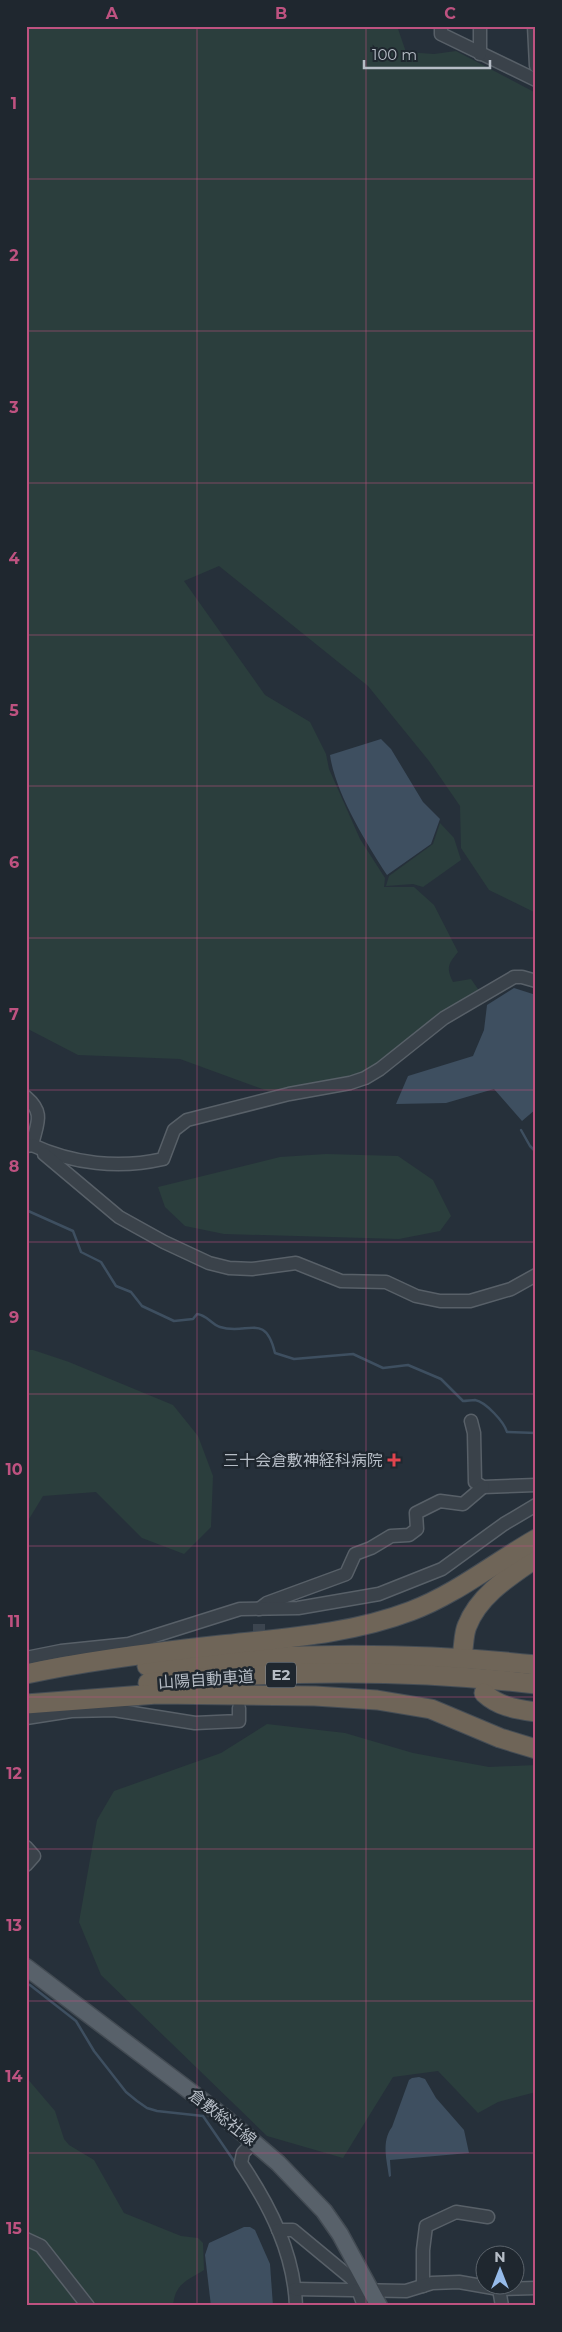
<svg xmlns="http://www.w3.org/2000/svg" width="562" height="2332" font-family="Montserrat,'Noto Sans JP',sans-serif">
	<style>
		.green { fill: #2b3e3d }
		.water { fill: #3e4f60 }
		.lines { fill: none; stroke-linecap: round; stroke-linejoin: round }
		.stream { stroke: #3e4f60; stroke-width: 2.5 }
		.minor-tunnel { stroke: #3c454f; stroke-width: 12; stroke-dasharray: 12 6; stroke-linecap: butt }
		.minor-casing { stroke: #586068; stroke-width: 15 }
		.major-casing { stroke: #434b53; stroke-width: 19 }
		.highway-casing { stroke: #454d55; stroke-width: 21 }
		.minor { stroke: #3a424a; stroke-width: 12 }
		.major { stroke: #58616a; stroke-width: 16 }
		.highway { stroke: #6f6558; stroke-width: 19 }
		.grid { fill: none; stroke: #be5280; stroke-width: 1; stroke-opacity: 0.55 }
		.health-dot { fill: #e0444e; stroke: #1f272f; stroke-width: 2 }
		.labels { text-anchor: middle; stroke-width: 5; stroke-linejoin: round; paint-order: stroke }
		.shield { fill: #1f272f; stroke: #899099; stroke-width: 1 }
		.shield-label { font-size: 15px; font-weight: bold; fill: #b6bdc6 }
		.poi-label { font-size: 16px; fill: #b6bdc6; stroke: #1f272f; text-anchor: end }
		.street-label { font-size: 16px; fill: #b6bdc6; stroke: #1f272f }
		.neatline { fill: none; stroke: #be5280; stroke-width: 2 }
		.grid-label { font-size: 16px; text-anchor: middle; font-weight: bold; fill: #be5280 }
	</style>
	<rect width="100%" height="100%" fill="#26303a"/>
	<g class="green">
		<path d="M 26,26 L 397,26 L 406,52 L 434,54 L 456,51 L 536,93 L 536,913 L 489,890 L 461,848 L 460,806 L 429,761 L 368,686 L 219,566 L 184,581 L 265,695 L 310,722 L 326,754 L 329,769 L 360,839 L 385,878 L 384,887 L 414,887 L 434,905 L 458,952 C 448,964 446,968 453,982 L 471,979 L 480,992 L 376,1065 L 346,1080 L 268,1091 L 180,1059 L 78,1055 L 26,1028 Z"/>
		<polygon points="440,823 454,838 461,860 423,887 413,884 386,886 389,876 433,844"/>
		<polygon points="326,1154 398,1156 433,1180 451,1216 440,1231 399,1239 224,1234 185,1226 165,1207 158,1187 280,1157"/>
		<polygon points="26,1350 33,1350 69,1362 173,1405 198,1436 213,1476 211,1527 184,1554 142,1538 96,1492 43,1496 26,1524"/>
		<polygon points="267,1724 345,1733 413,1753 489,1767 536,1765 536,2092 498,2102 478,2113 438,2071 393,2077 343,2158 267,2136 101,1975 79,1922 97,1820 114,1791 221,1753"/>
		<path d="M 26,2077 L 55,2111 L 64,2139 L 69,2145 L 94,2160 L 124,2213 L 181,2236 L 198,2238 L 203,2243 L 204,2270 C 187,2281 175,2283 173,2306 L 26,2306 Z"/>
	</g>
	<g class="water">
		<path d="M 381,739 L 391,749 L 423,802 L 440,819 L 431,844 L 387,875 C 366,843 335,792 330,755 Z"/>
		<polygon points="514,988 536,995 536,1109 522,1121 494,1089 446,1103 396,1104 408,1076 473,1056 484,1030 487,1005"/>
		<path d="M 419,2077 L 425,2079 L 436,2098 L 464,2130 L 469,2153 L 390,2160 L 391,2176 L 389,2177 C 387,2160 381,2142 392,2127 L 409,2080 L 412,2078 Z"/>
		<polygon points="244,2227 250,2227 255,2230 270,2264 273,2306 211,2306 205,2255 209,2243"/>
	</g>
	<g class="lines">
		<g class="stream">
			<polyline points="521,1130 530,1146 536,1152"/>
			<path d="M 26,1210 L 73,1231 L 81,1252 L 101,1262 L 116,1286 L 131,1292 L 142,1306 L 174,1321 L 193,1319 L 197,1314 C 207,1315 211,1324 220,1327 C 247,1336 265,1311 275,1353 L 294,1359 L 353,1354 L 383,1368 L 408,1365 L 441,1379 L 463,1401 C 466,1401 472,1400 475,1400 C 486,1402 504,1422 507,1432 L 536,1433"/>
			<polyline points="26,1984 30,1985 76,2021 94,2051 126,2092 137,2101 147,2108 157,2111 203,2116 236,2164"/>
		</g>
		<polyline class="minor-tunnel" points="259,1649 259,1624"/>
		<g class="minor-casing">
			<g id="minor">
				<polyline points="441,26 441,34 536,80"/>
				<polyline points="480,26 480,54"/>
				<polyline points="534,26 536,66"/>
				<path d="M 26,1097 C 45,1113 37,1123 32,1145"/>
				<path d="M 26,1146 L 32,1145 C 73,1164 119,1169 163,1159 L 174,1130 L 187,1120 L 289,1094 L 350,1083 L 365,1078 L 380,1069 L 444,1018 L 514,977 L 522,977 L 536,981"/>
				<polyline points="44,1154 119,1217 164,1242 209,1263 229,1268 252,1269 296,1263 341,1281 386,1282 416,1296 440,1301 470,1301 511,1289 536,1275"/>
				<polyline points="471,1421 474,1433 475,1482 483,1487 536,1485"/>
				<polyline points="259,1609 267,1603 346,1574 355,1554 371,1548 391,1536 409,1535 417,1529 416,1513 440,1501 463,1504 483,1487"/>
				<polyline points="26,1658 61,1651 129,1644 240,1609 298,1608 379,1594 442,1569 504,1524 536,1505"/>
				<polyline points="26,1718 71,1711 114,1710 195,1723 239,1721 239,1708"/>
				<polyline points="26,1847 34,1856 26,1865"/>
				<path d="M 254,2141 L 243,2153 L 241,2163 C 270,2206 294,2253 296,2306"/>
				<polyline points="278,2230 293,2230 351,2278 356,2284 364,2306"/>
				<polyline points="26,2239 41,2246 88,2306"/>
				<polyline points="423,2286 423,2250 426,2226 456,2212 488,2217"/>
				<polyline points="295,2289 406,2291 432,2283 459,2282 499,2289 536,2288"/>
				<polyline points="499,2289 502,2306"/>
			</g>
		</g>
		<g class="major-casing">
			<polyline id="major" points="26,1967 224,2117 278,2163 324,2211 340,2234 379,2306"/>
		</g>
		<g class="highway-casing">
			<g id="highway">
				<path d="M 463,1649 C 464,1642 464,1633 467,1626 C 479,1595 510,1576 536,1558"/>
				<path d="M 147,1666 C 275,1653 408,1651 536,1665"/>
				<path d="M 26,1674 C 90,1660 156,1652 221,1645 C 285,1638 351,1634 411,1611 C 456,1594 494,1563 536,1539"/>
				<path d="M 148,1683 C 276,1670 408,1669 536,1684"/>
				<path d="M 484,1693 C 499,1707 516,1709 536,1712"/>
				<polyline points="26,1704 157,1694 315,1696 377,1700 431,1709 500,1738 536,1749"/>
			</g>
		</g>
		<use href="#minor" class="minor"/>
		<use href="#major" class="major"/>
		<use href="#highway" class="highway"/>
	</g>
	<path class="grid" d="M 197,26 L 197,2306M 366,26 L 366,2306M 26,179 L 536,179M 26,331 L 536,331M 26,483 L 536,483M 26,635 L 536,635M 26,786 L 536,786M 26,938 L 536,938M 26,1090 L 536,1090M 26,1242 L 536,1242M 26,1394 L 536,1394M 26,1546 L 536,1546M 26,1697 L 536,1697M 26,1849 L 536,1849M 26,2001 L 536,2001M 26,2153 L 536,2153"/>
	<path class="health-dot" d="M391.5 1452.5h5v5h5v5h-5v5h-5v-5h-5v-5h5z"/>
	<g class="labels">
		<rect class="shield" x="266" y="1662.5" width="30" height="25" rx="4"/>
		<g class="shield-label">
			<text x="281" y="1680">E2</text>
		</g>
		<g class="poi-label">
			<text x="383" y="1466">三十会倉敷神経科病院</text>
		</g>
		<g class="street-label">
			<text transform="translate(206 1679) rotate(-4)" y="6">山陽自動車道</text>
			<text transform="translate(223 2117) rotate(38)" y="6">倉敷総社線</text>
		</g>
	</g>
	<rect width="562" height="2332" fill="none" stroke="#1f272f" stroke-width="55"/>
	<g transform="translate(500 2270)"><circle r="24" fill="#1f272f" stroke="#5b636b"/>
	<path d="M0-4L9 19L0 12L-9 19Z" fill="#96bbea"/>
	<text y="-8" font-size="14" font-weight="bold" text-anchor="middle" fill="#b6bdc6">N</text>
	</g>
	<path d="M364 60v8h126v-8" fill="none" stroke="#b6bdc6" stroke-width="2.5"/>
	<text x="372" y="60" font-size="15" fill="#b6bdc6" stroke="#1f272f" stroke-width="4" paint-order="stroke">100 m</text>
	<rect x="28" y="28" width="506" height="2276" class="neatline"/>
	<g class="grid-label">
		<text x="112" y="19">A</text>
		<text x="281" y="19">B</text>
		<text x="450" y="19">C</text>
		<text x="14" y="109">1</text>
		<text x="14" y="261">2</text>
		<text x="14" y="413">3</text>
		<text x="14" y="564">4</text>
		<text x="14" y="716">5</text>
		<text x="14" y="868">6</text>
		<text x="14" y="1020">7</text>
		<text x="14" y="1172">8</text>
		<text x="14" y="1323">9</text>
		<text x="14" y="1475">10</text>
		<text x="14" y="1627">11</text>
		<text x="14" y="1779">12</text>
		<text x="14" y="1931">13</text>
		<text x="14" y="2082">14</text>
		<text x="14" y="2234">15</text>
	</g>
</svg>
